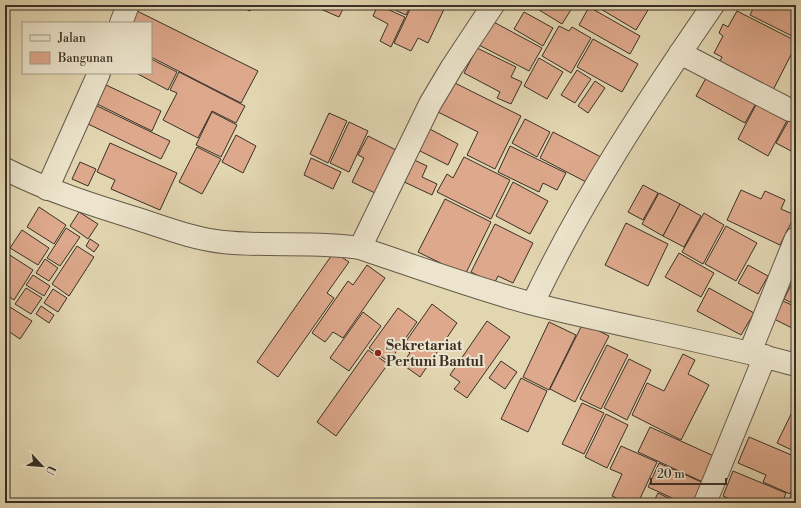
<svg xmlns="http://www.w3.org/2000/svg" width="801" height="508" font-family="'Libre Bodoni',serif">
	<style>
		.building { fill: #dda88b; stroke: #3a3027 }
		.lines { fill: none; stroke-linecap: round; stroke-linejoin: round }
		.minor-casing { stroke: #645a4a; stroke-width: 24 }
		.minor { stroke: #ece4cc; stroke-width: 22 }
		.poi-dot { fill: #8f2418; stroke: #ece4cc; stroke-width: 1.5 }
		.labels { text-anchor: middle; stroke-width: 4; stroke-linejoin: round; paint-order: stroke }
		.poi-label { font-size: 14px; font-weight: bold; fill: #3a3027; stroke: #ece4cc; text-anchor: start }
	</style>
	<rect width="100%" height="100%" fill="#e2d6b1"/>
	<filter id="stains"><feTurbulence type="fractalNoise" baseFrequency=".005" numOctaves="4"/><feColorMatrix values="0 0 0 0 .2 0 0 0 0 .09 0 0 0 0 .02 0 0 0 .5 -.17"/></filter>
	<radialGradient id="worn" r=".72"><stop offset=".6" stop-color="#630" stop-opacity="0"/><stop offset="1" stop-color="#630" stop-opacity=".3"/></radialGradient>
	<g class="building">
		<polygon points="237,5 253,5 250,11"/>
		<polygon points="317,5 345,5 339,17 316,7"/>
		<polygon points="378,5 405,17 391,47 380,41 388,24 373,16"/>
		<polygon points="383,5 396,5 394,10"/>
		<polygon points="397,5 411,5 406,15 395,10"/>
		<polygon points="412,5 446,5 428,43 418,38 411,51 394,43"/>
		<polygon points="531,5 574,5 562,24"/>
		<polygon points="594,5 651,5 636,30"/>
		<polygon points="755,5 796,5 796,32 794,37 750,15"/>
		<polygon points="589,7 640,36 630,54 579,25"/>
		<polygon points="135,10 258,71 241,103 151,57 151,23 129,23"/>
		<polygon points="737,11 796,41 796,45 770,96 716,69 722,57 714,53 723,36 719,33 723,24 728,27"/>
		<polygon points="524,12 553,28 543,46 514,29"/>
		<polygon points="488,19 542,48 529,71 475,43"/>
		<polygon points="559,26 569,31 572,27 591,38 571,73 542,56"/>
		<polygon points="593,39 638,64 622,92 577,67"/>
		<polygon points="477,48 516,67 511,77 522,82 511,104 497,98 500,92 464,73"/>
		<polygon points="539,58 563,72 547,99 524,86"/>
		<polygon points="151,59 177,72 168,90 136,73 151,73"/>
		<polygon points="577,70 591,79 575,103 561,95"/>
		<polygon points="710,71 759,98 745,123 696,96"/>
		<polygon points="179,72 245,106 236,123 212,111 198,138 163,120 177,93 170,90"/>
		<polygon points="451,81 521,116 495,169 467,155 478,132 436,111"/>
		<polygon points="595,81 605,88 588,113 578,106"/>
		<polygon points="104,84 161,111 152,131 95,103"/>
		<polygon points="759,99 790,115 768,156 738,139"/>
		<polygon points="95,105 170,141 161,159 86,123"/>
		<polygon points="212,112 237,125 221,157 196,145"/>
		<polygon points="329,113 347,121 328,163 310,154"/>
		<polygon points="791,116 796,119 796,146 793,152 776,143"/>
		<polygon points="525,119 550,132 537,157 512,143"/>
		<polygon points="349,122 368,131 349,172 330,163"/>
		<polygon points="426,127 458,144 448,165 416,149"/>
		<polygon points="553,132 601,157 588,183 540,158"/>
		<polygon points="236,135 256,146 243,173 222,162"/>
		<polygon points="368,136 396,150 375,193 352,182 364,158 358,155"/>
		<polygon points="110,143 177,173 160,210 111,189 115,180 97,172"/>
		<polygon points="510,146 566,173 557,190 543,183 539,192 498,172"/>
		<polygon points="197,147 221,159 202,194 179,182"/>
		<polygon points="464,157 510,180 491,219 437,192 447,174 453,178"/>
		<polygon points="311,158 341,172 333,189 304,175"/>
		<polygon points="410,158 427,166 422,177 437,184 432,195 400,180"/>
		<polygon points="80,162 96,169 88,186 72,179"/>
		<polygon points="513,182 548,201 530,234 496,216"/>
		<polygon points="643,185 658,193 643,220 628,212"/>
		<polygon points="741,190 761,199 765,191 785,200 781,209 795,215 780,245 727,220"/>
		<polygon points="659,193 680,204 663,236 642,224"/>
		<polygon points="445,199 491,222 465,275 418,252"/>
		<polygon points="680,204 701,216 684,247 663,236"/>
		<polygon points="39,207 66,225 54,244 27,227"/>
		<polygon points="79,212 98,224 88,239 70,226"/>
		<polygon points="704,213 724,225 703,264 682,252"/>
		<polygon points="626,223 668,244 648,286 605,265"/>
		<polygon points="495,224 533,243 513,283 498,276 494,284 471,272"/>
		<polygon points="726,226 757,243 736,281 705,264"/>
		<polygon points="66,228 80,237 60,266 47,258"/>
		<polygon points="22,230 49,248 38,265 10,248"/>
		<polygon points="90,239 99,245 94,252 86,246"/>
		<polygon points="77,246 94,257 69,296 52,284"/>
		<polygon points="5,252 33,270 14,300 5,294"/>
		<polygon points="334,252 349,262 327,293 334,298 278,377 257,362"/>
		<polygon points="679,253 714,273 701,297 665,277"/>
		<polygon points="45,259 58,268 49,281 36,273"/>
		<polygon points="367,265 385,278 343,338 333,332 325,342 312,333 348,281 353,285"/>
		<polygon points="748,265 768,276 758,294 738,283"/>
		<polygon points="33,275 50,286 44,296 26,285"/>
		<polygon points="796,275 796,305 784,299"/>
		<polygon points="26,288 42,298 31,314 15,304"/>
		<polygon points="709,288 754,313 741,335 697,311"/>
		<polygon points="53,289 67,298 58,312 44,303"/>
		<polygon points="783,301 796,307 796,330 774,319"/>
		<polygon points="432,304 457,323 420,377 402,364 410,353 402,347"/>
		<polygon points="41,306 54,315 49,323 36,314"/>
		<polygon points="10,307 32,321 20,339 5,329 5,314"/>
		<polygon points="398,308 417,322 389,362 369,348"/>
		<polygon points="363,312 381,326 349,371 330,358"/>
		<polygon points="487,321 510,337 467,398 454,389 460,382 450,375"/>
		<polygon points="549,322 576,335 549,390 523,377"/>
		<polygon points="583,323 609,336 575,402 550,389"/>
		<polygon points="607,345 628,355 601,409 580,399"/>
		<polygon points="368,350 388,364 336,436 317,422"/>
		<polygon points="683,354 695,360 688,374 709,385 681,440 632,415 647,383 664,391"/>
		<polygon points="629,359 651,370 627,420 604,408"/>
		<polygon points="501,361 517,372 505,389 489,378"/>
		<polygon points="521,378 547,391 528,432 501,419"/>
		<polygon points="582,403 604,413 584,454 562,444"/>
		<polygon points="796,404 796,452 777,443"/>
		<polygon points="606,414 628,425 607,468 585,457"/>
		<polygon points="650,427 716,457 705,483 638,452"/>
		<polygon points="749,437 796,457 796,480 790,494 763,482 766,475 738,463"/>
		<polygon points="621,446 657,462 638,503 627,503 612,496 622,474 610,469"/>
		<polygon points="659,463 708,485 700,503 683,503 648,487"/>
		<polygon points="733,471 786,493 782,503 739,503 723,496"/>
		<polygon points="796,484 796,503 788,503"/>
		<polygon points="658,493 679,503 653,503"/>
	</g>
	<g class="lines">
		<g class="minor-casing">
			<g id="minor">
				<polyline points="121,23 128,5"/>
				<polyline points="680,53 790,110"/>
				<path d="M 5,169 C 48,191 93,205 138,219 C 166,228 194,239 223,242 C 269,247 315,241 360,248 C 417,267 474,288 533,304 C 620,326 709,341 796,365"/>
				<polyline points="47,189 99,73"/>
				<polyline points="360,248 430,104 452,67 493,5"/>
				<path d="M 533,303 C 583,198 647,101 713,5"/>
				<polyline points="750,352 796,238"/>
				<polyline points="705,503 765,356"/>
			</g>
		</g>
		<use href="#minor" class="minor"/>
	</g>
	<circle class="poi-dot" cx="378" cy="353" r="4"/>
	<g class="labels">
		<g class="poi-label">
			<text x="386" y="350">Sekretariat<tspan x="386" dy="16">Pertuni Bantul</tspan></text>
		</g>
	</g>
	<rect width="801" height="508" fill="none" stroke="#e2d6b1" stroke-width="20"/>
	<rect x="6" y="6" width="789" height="496" fill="none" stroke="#3a3027" stroke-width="2"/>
	<rect x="10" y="10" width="781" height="488" fill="none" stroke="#3a3027"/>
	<rect x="22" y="22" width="130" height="52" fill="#ece4cc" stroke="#a59c8a"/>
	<rect x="30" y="35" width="20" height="6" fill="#ece4cc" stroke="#a59c8a"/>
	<text x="58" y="42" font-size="12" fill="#3a3027">Jalan</text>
	<rect x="30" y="52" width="20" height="12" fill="#dda88b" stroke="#a59c8a"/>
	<text x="58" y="62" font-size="12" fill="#3a3027">Bangunan</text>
	<g transform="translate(42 466) rotate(116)" stroke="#ece4cc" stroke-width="3" paint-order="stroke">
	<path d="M0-3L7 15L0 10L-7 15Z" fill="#3a3027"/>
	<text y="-6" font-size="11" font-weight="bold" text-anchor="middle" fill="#3a3027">U</text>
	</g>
	<path d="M651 478v6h75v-6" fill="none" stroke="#3a3027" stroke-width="2"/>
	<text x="657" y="478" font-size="12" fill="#3a3027" stroke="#ece4cc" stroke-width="3" paint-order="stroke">20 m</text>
	<rect width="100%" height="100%" filter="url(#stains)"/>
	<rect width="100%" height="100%" fill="url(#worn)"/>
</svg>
